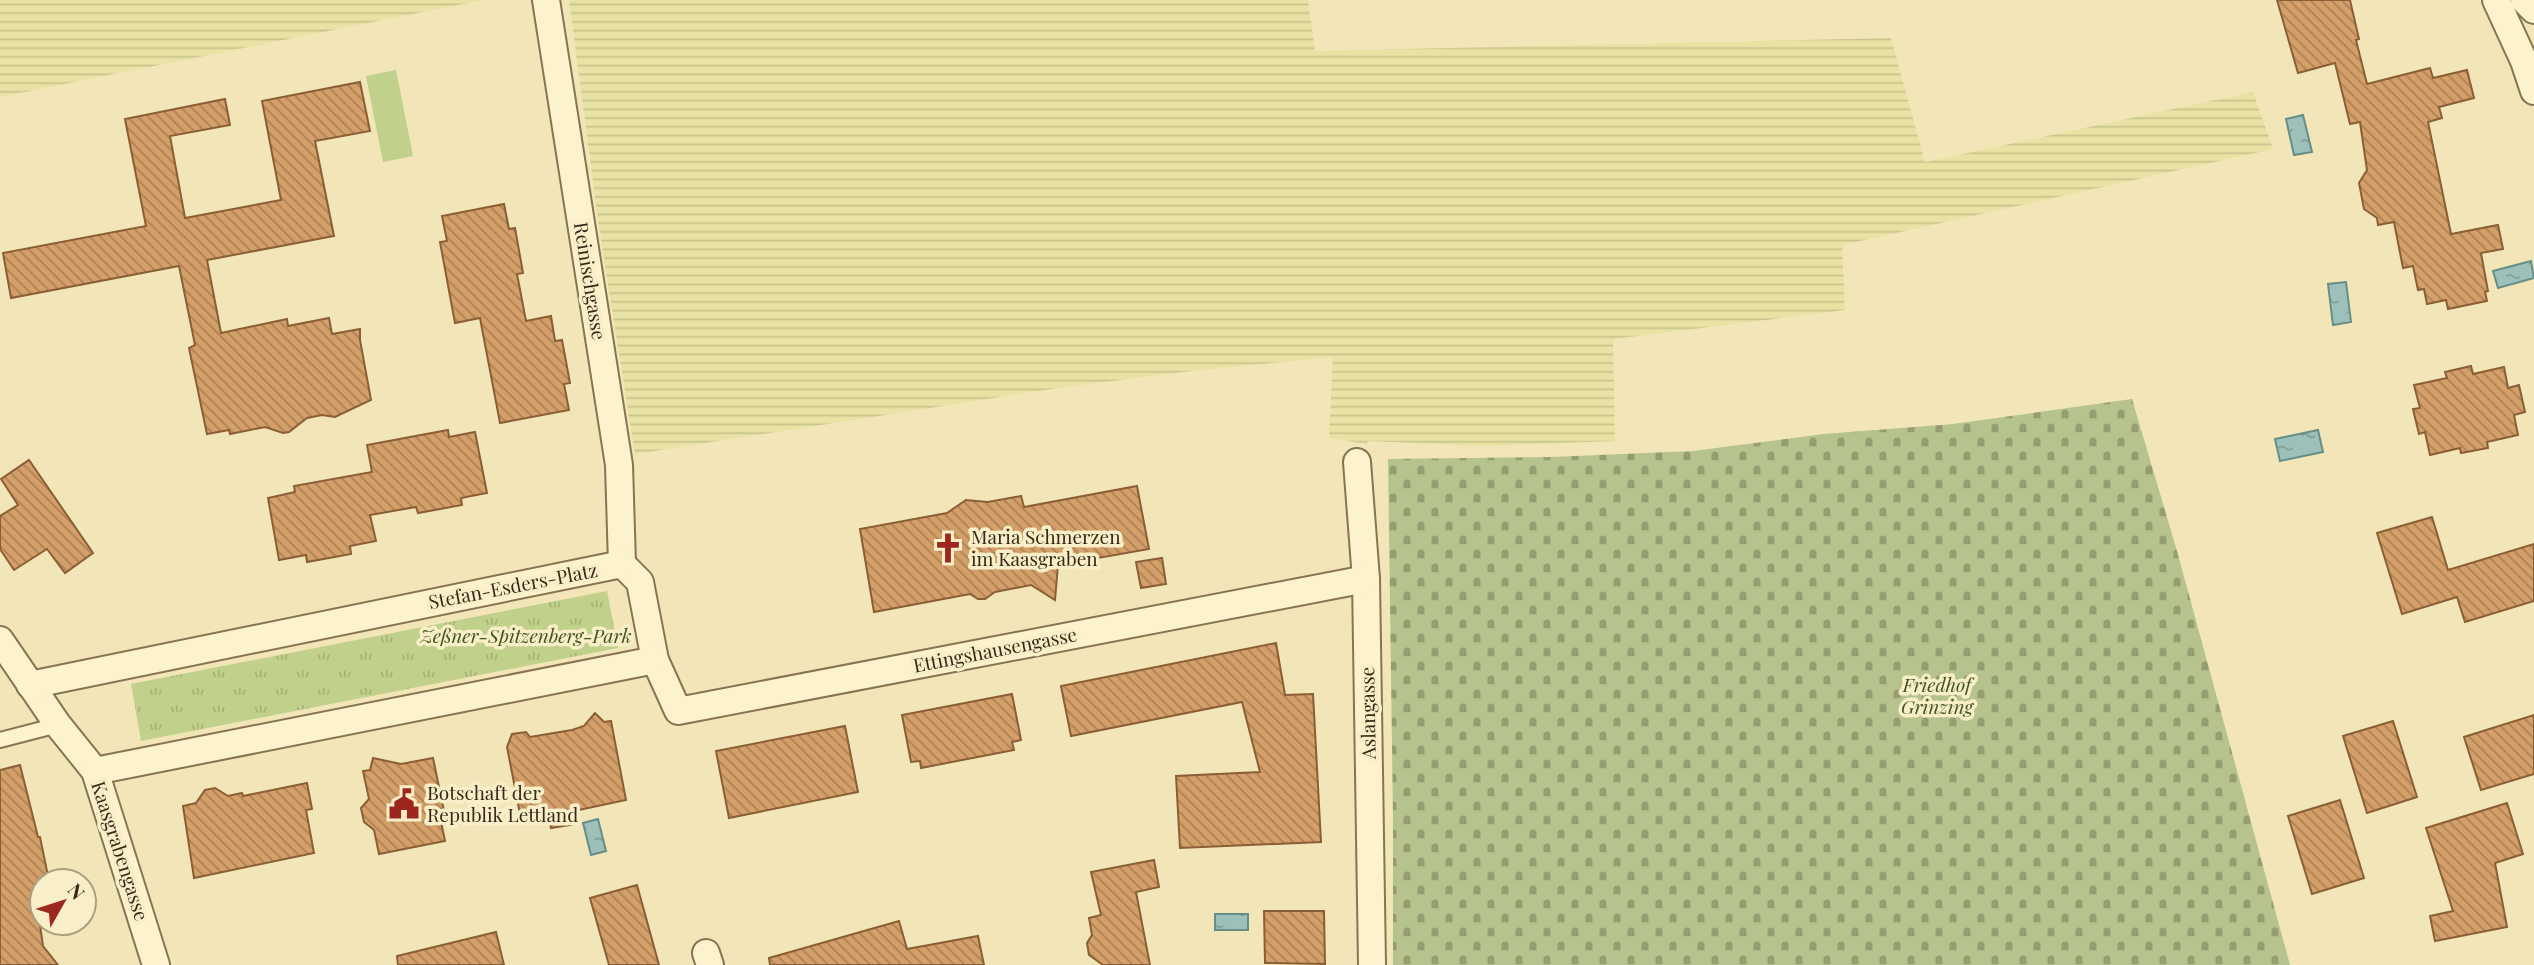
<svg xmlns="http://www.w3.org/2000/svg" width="2534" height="965" font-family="'Playfair Display',serif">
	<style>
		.farmland { fill: url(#farmland-rules) }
		.grass { fill: url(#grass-tufts) }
		.cemetery { fill: url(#cemetery-stones) }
		.pitch { fill: #c1d08b }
		.water { fill: url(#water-ripples); stroke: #658e88; stroke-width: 2 }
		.building { fill: url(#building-back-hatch); stroke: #8a5f35; stroke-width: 2 }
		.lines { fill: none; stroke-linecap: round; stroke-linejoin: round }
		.lane-casing { stroke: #887452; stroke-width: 18 }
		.street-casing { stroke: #887452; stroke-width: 30 }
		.lane { stroke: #fcf2cb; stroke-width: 14 }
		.street { stroke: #fcf2cb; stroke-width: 26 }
		.labels { text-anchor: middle; stroke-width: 7; stroke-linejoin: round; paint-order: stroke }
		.street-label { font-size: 19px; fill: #362918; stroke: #f8efc8 }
		.poi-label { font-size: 19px; fill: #362918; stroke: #f8efc8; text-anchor: start }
		.park-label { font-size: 19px; font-style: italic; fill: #41541d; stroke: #f8efc8 }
	</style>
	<defs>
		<pattern id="farmland-rules" width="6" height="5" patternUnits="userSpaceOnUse" patternTransform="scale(1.75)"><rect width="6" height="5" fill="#e8e3a4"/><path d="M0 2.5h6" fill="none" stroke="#c8c38c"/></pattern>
		<pattern id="grass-tufts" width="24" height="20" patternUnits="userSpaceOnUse" patternTransform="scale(1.75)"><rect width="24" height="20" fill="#c1d08b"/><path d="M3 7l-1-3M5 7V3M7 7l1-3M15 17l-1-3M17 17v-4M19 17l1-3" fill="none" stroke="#a6b377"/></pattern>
		<pattern id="cemetery-stones" width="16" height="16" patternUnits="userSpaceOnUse" patternTransform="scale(1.75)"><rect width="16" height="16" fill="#b7c38c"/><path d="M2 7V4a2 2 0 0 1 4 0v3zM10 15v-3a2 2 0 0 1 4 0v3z" fill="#969e71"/></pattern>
		<pattern id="water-ripples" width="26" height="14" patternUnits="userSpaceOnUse" patternTransform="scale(1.75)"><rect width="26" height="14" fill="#9dc1ba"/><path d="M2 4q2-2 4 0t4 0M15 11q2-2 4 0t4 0" fill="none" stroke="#819d96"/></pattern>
		<pattern id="building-back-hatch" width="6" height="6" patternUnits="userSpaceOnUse" patternTransform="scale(1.75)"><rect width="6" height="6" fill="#d49f69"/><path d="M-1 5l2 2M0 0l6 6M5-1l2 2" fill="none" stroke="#ad8255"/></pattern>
	</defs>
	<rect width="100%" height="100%" fill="#f2e6b8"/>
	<g class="farmland">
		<polygon points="0,0 483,0 0,97"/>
		<polygon points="569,0 1308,0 1315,51 1891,38 1925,162 2253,92 2273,149 1842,245 1845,310 1613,339 1615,441 1483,446 1368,441 1367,444 1329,438 1333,357 1191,371 1051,389 635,454 599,227"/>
	</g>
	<polygon class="grass" points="607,591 618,648 141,741 131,684"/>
	<polygon class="cemetery" points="2132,399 2177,551 2290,965 1393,965 1393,818 1388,459 1552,457 1693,451 1824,434 1953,424"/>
	<polygon class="pitch" points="396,70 413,156 383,162 366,76"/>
	<g class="water">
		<polygon points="2303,115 2312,152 2294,155 2286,119"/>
		<polygon points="2531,261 2534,278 2498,288 2493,271"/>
		<polygon points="2346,282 2351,322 2333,325 2328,284"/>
		<polygon points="2318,430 2323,452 2280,461 2275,439"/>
		<polygon points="598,819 606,851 591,855 583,823"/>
		<rect x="1215" y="914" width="33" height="16"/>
	</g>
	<g class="building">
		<polygon points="2277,0 2350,0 2359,39 2356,40 2367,84 2430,68 2433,78 2467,70 2474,98 2439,107 2442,118 2428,122 2451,234 2498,225 2503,249 2481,253 2488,291 2485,292 2487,301 2448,309 2446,300 2427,304 2424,289 2418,290 2413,266 2403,268 2394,222 2378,225 2377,218 2364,209 2359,183 2367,170 2360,122 2350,124 2335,63 2298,73"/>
		<polygon points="360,82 370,131 315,141 334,236 207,260 221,333 287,319 288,326 329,318 332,334 360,329 360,340 371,400 335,417 322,415 307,418 289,432 283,433 265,427 230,434 229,430 207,434 189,348 195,345 179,266 11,298 3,253 146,226 125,119 225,99 230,125 170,136 185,218 281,200 262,101"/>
		<polygon points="504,204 509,229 515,228 523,273 517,274 526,321 551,316 555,341 562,340 570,383 564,384 569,410 500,423 480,318 455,323 440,242 447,241 442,216"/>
		<polygon points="2471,366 2473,374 2504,367 2508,388 2519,385 2525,412 2514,415 2518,435 2487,442 2488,448 2461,453 2460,448 2430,455 2425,432 2419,434 2413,409 2420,408 2414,385 2447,378 2445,372"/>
		<polygon points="448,430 449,437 475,432 487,493 461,498 462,505 418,513 416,507 370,515 376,541 350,546 351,554 307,562 306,555 279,560 268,498 295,492 294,486 372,472 367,445"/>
		<polygon points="29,460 93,553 65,573 47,549 14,570 0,549 0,516 18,505 1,479"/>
		<polygon points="1137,486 1149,549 1058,565 1055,600 1031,585 995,592 985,599 978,599 970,594 874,612 860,529 947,513 966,500 988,502 1021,496 1024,507"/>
		<polygon points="2432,517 2448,570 2534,544 2534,601 2465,622 2457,597 2402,614 2377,533"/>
		<polygon points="1162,558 1166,584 1141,588 1136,562"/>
		<polygon points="1276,643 1285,695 1313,694 1321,842 1180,848 1176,776 1260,772 1242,702 1071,736 1061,686"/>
		<polygon points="1012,694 1021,740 1012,742 1014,750 921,768 920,761 911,762 902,715"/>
		<polygon points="595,713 604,722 611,721 626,800 574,811 576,824 551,828 548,814 521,819 507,747 512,734 526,732 530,737 572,730 584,726"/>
		<polygon points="2534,715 2534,774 2481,790 2464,737"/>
		<polygon points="2393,721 2417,797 2367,813 2343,736"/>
		<polygon points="845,726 858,792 729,818 716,751"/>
		<polygon points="373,758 401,764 433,758 445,816 440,817 445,841 379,854 374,830 364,822 361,808 369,799 363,771 370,770"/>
		<polygon points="20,765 38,837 40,837 49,881 42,881 42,888 35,889 43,946 58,965 0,965 0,770"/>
		<polygon points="307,783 312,809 306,810 314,853 194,878 183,806 196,803 205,790 215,788 228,796 242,793 243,796"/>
		<polygon points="2340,800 2364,878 2312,894 2288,816"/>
		<polygon points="2507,803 2523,854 2495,863 2507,927 2435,941 2430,916 2453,911 2426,828"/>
		<polygon points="1154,860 1159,887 1136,892 1150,965 1103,965 1089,955 1087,943 1092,935 1089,918 1101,915 1091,872"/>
		<polygon points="637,885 659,965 609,965 590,898"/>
		<polygon points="1264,911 1324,911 1325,964 1265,963"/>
		<polygon points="899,921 907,949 978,936 984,965 770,965 769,958"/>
		<polygon points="496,932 504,965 398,965 397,956"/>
	</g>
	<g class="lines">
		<g class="lane-casing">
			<polyline id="lane" points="0,740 58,725"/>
		</g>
		<g class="street-casing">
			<g id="street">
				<polyline points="546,0 619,465 622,564"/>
				<polyline points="2496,0 2524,61 2534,91"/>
				<polyline points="2524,0 2534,10"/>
				<polyline points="1357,462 1366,579 1372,965"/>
				<polyline points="622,564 640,582 655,660 678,711 1366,579"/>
				<polyline points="0,640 58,725 95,771 156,965"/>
				<polyline points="30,685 622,564"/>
				<polyline points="95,771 655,660"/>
				<polyline points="706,953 710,965"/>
			</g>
		</g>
		<use href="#lane" class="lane"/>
		<use href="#street" class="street"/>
	</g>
	<defs>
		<g id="church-bare" transform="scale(2.415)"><path d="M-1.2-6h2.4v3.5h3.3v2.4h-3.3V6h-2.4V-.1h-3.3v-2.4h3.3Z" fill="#9d271c" stroke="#f8efc8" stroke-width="2.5" paint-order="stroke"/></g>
		<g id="civic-bare" transform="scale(2.415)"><path d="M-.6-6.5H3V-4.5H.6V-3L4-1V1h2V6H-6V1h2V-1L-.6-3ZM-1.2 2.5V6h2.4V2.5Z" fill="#9d271c" stroke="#f8efc8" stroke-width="2.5" paint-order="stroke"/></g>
	</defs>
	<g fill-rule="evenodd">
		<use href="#church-bare" x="948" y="548"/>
		<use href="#civic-bare" x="404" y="804"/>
	</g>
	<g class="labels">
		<g class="street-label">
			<text transform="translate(590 281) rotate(81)" y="7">Reinischgasse</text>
			<text transform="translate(513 586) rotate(-11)" y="7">Stefan-Esders-Platz</text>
			<text transform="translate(995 650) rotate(-11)" y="7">Ettingshausengasse</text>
			<text transform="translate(1368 713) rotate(-91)" y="7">Aslangasse</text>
			<text transform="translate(120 851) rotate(72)" y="7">Kaasgrabengasse</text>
		</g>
		<g class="poi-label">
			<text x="971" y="544">Maria Schmerzen<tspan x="971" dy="22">im Kaasgraben</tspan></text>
			<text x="427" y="800">Botschaft der<tspan x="427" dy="22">Republik Lettland</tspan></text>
		</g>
		<g class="park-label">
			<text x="526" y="643">Zeßner-Spitzenberg-Park</text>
			<text x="1937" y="692">Friedhof<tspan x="1937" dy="22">Grinzing</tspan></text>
		</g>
	</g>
	<g transform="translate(63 902) rotate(51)"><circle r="33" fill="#f8efc8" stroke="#aaa082" stroke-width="2"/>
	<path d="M0-5L12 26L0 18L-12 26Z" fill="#9d271c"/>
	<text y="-10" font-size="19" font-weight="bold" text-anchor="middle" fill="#362918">N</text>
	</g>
</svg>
